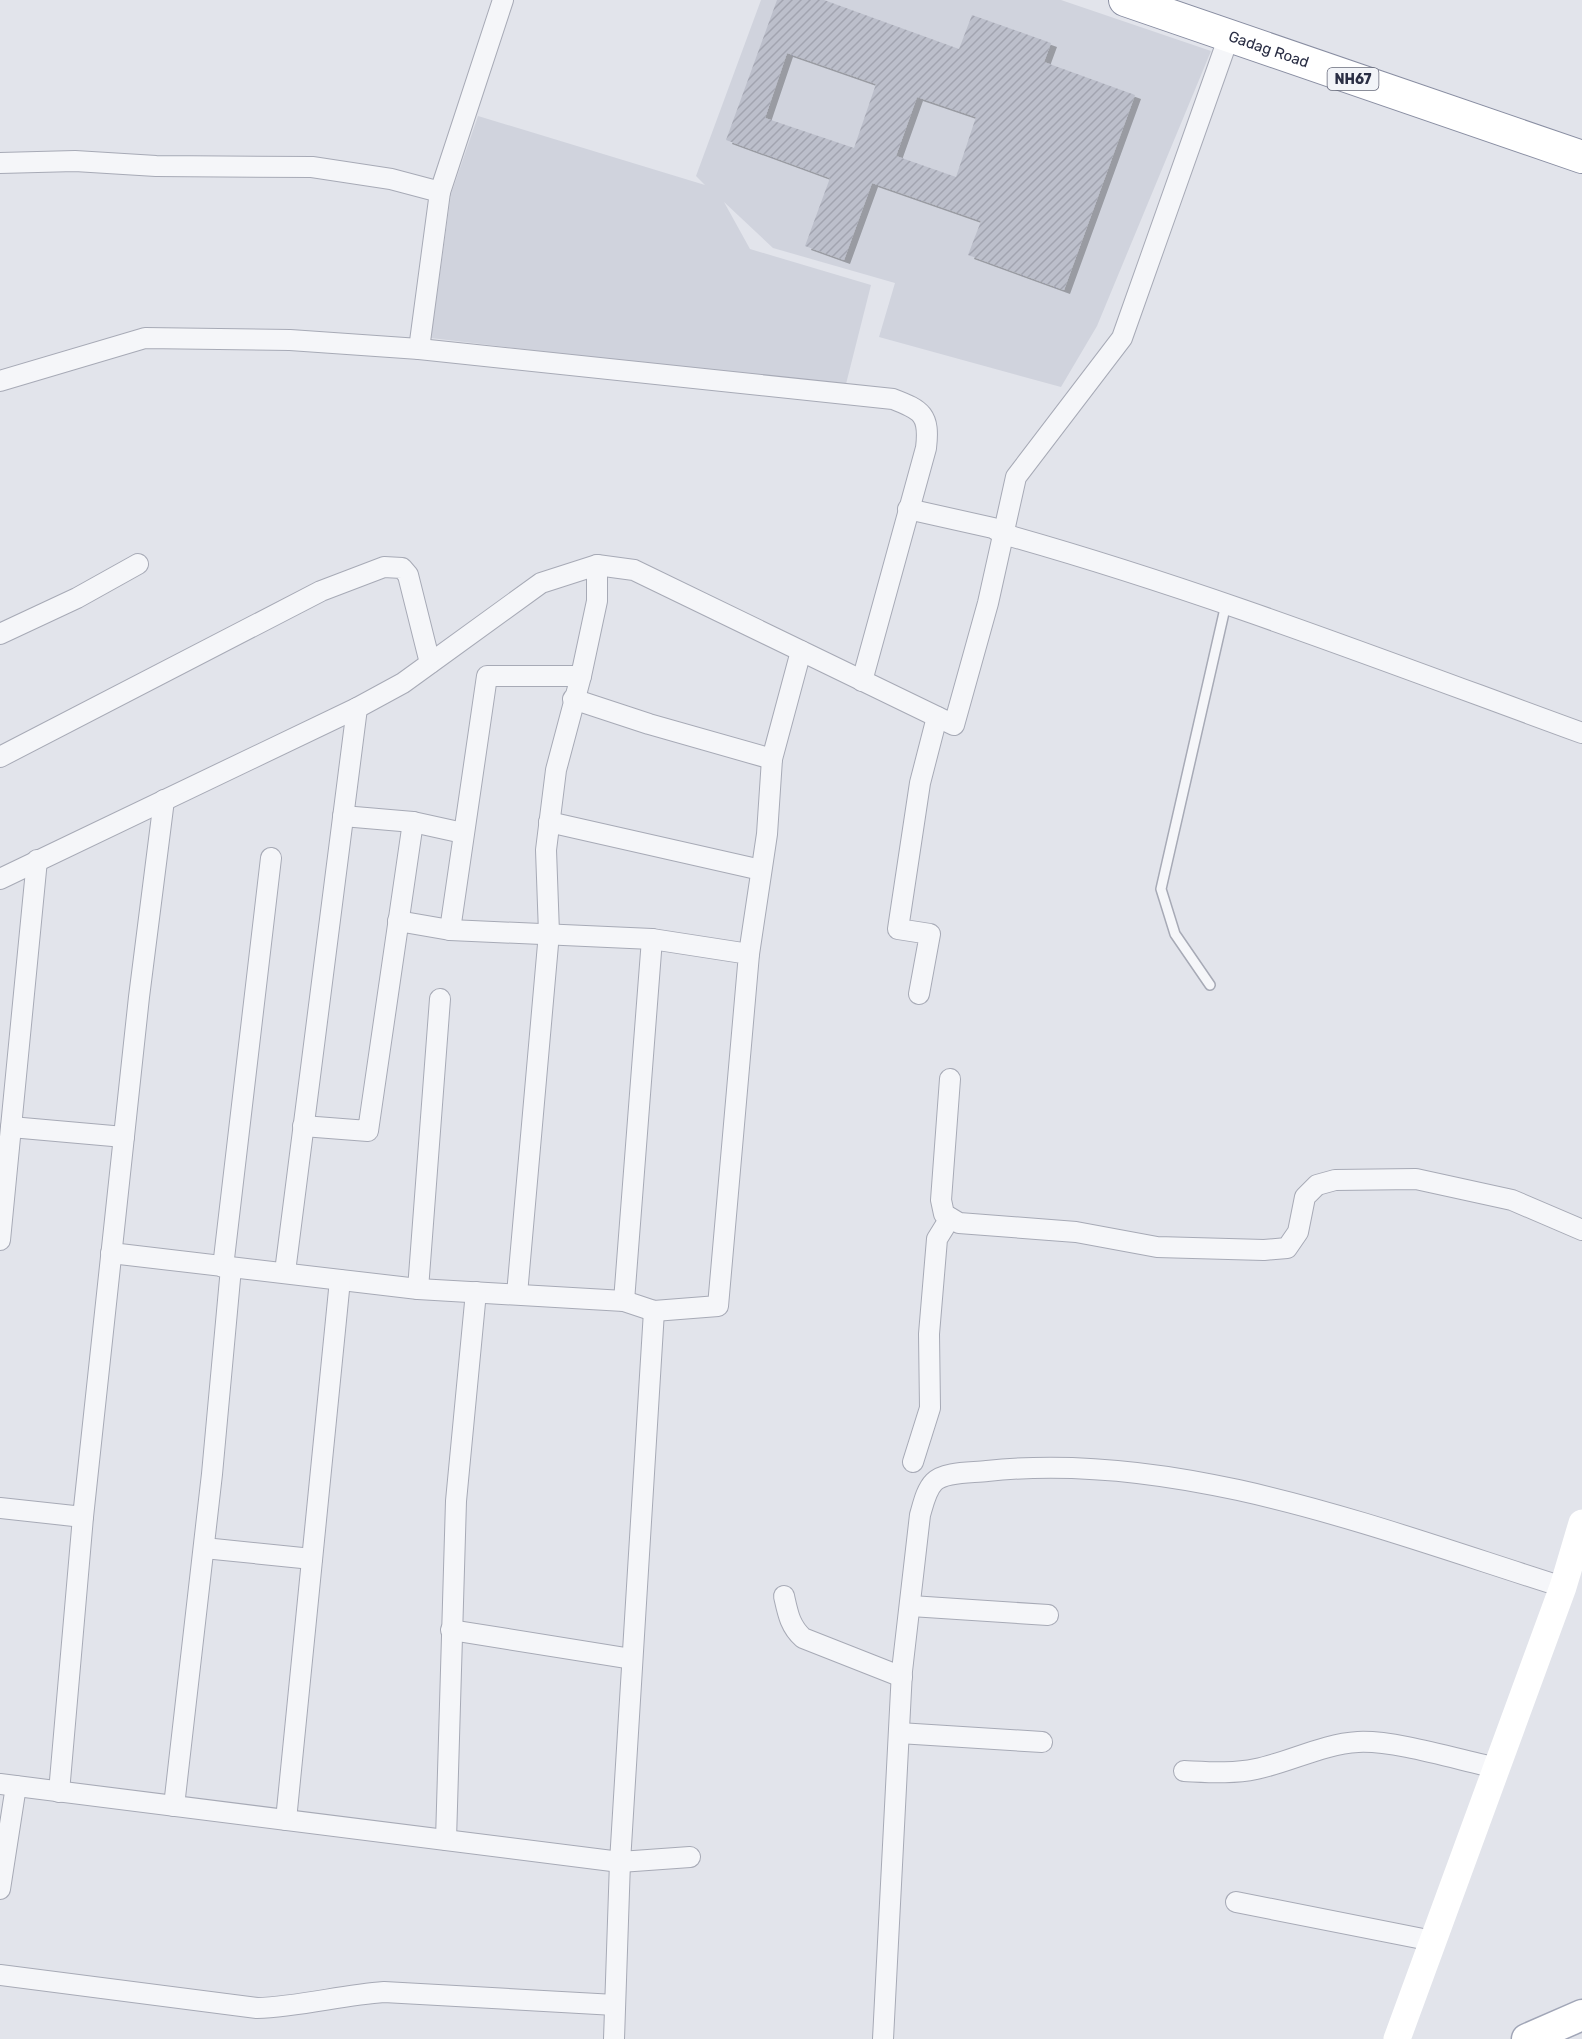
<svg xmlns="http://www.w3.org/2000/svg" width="1582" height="2039" font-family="Rubik,sans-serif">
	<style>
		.built { fill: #d0d3dd }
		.building { fill: url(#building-hatch); fill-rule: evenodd; filter: url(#shadow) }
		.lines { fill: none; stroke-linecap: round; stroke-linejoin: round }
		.service-casing { stroke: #a7aab6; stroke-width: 12 }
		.minor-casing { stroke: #a7aab6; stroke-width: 22 }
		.primary-casing { stroke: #a1a6b7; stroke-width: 33 }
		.trunk-casing { stroke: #898ea2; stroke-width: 34 }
		.service { stroke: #f5f6f9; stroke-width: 9 }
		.minor { stroke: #f5f6f9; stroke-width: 20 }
		.secondary { stroke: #fff; stroke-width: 27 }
		.primary { stroke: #fff; stroke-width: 30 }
		.trunk { stroke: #fff; stroke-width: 32 }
		.labels { text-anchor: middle; stroke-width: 4.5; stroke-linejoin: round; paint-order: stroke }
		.shield { fill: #f2f4f8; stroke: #66697a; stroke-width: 1.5 }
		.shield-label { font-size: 14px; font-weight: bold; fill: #2a2e44 }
		.street-label { font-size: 15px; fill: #2a2e44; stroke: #f2f4f8 }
	</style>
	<defs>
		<pattern id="building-hatch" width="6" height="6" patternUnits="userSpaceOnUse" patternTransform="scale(1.5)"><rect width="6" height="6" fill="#bcbfcb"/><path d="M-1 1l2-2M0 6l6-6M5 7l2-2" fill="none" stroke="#a2a4b0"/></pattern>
		<filter id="shadow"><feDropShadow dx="6" dy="4" stdDeviation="0" flood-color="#0004"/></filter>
	</defs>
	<rect width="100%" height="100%" fill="#e2e4eb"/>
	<polygon class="built" points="761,0 1061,0 1211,51 1097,326 1061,387 879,337 895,283 773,248 724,202 750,249 871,285 845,388 431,338 451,194 478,116 705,185 696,176"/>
	<path class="building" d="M 777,0 L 824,0 L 959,49 L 972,15 L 1051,43 L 1044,62 L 1135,95 L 1064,290 L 968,255 L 981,221 L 872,183 L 844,260 L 805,246 L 830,178 L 726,140 ZM 787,53 L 876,84 L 854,148 L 765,118 ZM 917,97 L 976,117 L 956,177 L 896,156 Z"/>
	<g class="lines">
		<g class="service-casing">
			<polyline id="service" points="1210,985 1175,934 1161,889 1226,604"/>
		</g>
		<g class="minor-casing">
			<g id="minor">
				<polyline points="0,163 75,161 156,166 312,167 391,179 440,192 419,349"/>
				<polyline points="440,192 503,0"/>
				<path d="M 0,381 L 145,338 L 290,340 L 419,349 L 893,399 C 922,410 930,415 926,448 L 862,681"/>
				<path d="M 908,509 L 993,528 L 1003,534 C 1200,589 1390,663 1582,733"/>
				<polyline points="0,634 77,598 138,564"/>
				<polyline points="573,699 649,724 772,759"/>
				<polyline points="0,757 321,591 384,567 402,568 408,575 430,663"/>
				<polyline points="343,816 413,822 463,833"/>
				<polyline points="549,822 761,870"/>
				<polyline points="0,879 357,708 403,683 541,583 597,565 634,570 954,725 988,603 1016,477 1122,338 1229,36"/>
				<polyline points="450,930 487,676 581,676"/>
				<polyline points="749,954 767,834 772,759 801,651"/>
				<polyline points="919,994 930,934 898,929 920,783 937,717"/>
				<polyline points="950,1079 941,1200 944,1214 959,1223 1076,1232 1157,1247 1264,1250 1287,1248 1298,1232 1305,1197 1317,1185 1335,1180 1416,1179 1512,1200 1582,1230"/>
				<polyline points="303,1126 368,1131 413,822"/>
				<polyline points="11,1127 124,1137"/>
				<polyline points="0,1240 37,860"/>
				<polyline points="111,1253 418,1289 624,1301 654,1311 718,1306 749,954 652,939 450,930 398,921"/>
				<polyline points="223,1267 271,858"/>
				<polyline points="285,1272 357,708"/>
				<polyline points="418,1289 440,999"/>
				<polyline points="517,1294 549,933 546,850 556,770 581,676 597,601 597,565"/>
				<polyline points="624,1301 652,939"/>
				<polyline points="913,1462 930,1408 929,1334 937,1239 950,1218"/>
				<polyline points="0,1508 83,1517 139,997 164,800"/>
				<polyline points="204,1548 312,1559"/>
				<path d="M 784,1596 C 788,1614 790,1626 803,1638 L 902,1677"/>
				<polyline points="911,1606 1048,1615"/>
				<polyline points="451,1630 632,1659"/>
				<polyline points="899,1733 1042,1742"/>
				<path d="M 1184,1771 C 1208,1772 1233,1774 1256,1769 C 1290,1762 1323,1744 1358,1742 C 1395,1740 1459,1760 1497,1768"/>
				<polyline points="0,1784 620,1862 690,1857"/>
				<polyline points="59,1792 83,1517"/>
				<polyline points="174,1806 212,1474 231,1268"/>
				<polyline points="286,1820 340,1280"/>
				<polyline points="446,1840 456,1501 476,1292"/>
				<polyline points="0,1889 16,1786"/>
				<polyline points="1236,1902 1433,1941"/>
				<path d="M 0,1975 L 257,2008 C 300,2007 341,1995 384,1992 L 615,2005"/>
				<polyline points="614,2039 620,1862 654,1311"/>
				<path d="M 883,2039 L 902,1671 L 920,1515 C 923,1505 926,1490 934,1482 C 945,1471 973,1473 987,1471 C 1179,1450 1382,1530 1563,1587"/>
			</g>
		</g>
		<g class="primary-casing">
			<polyline id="primary" points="1527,2039 1582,2015"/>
		</g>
		<g class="trunk-casing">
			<g id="trunk">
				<path id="s1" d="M 1125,0 L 1582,157"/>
			</g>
		</g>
		<use href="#service" class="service"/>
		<use href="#minor" class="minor"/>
		<polyline class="secondary" points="1397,2039 1563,1587 1582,1523"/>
		<use href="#primary" class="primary"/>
		<use href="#trunk" class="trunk"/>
	</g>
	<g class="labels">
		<rect class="shield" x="1327.5" y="68" width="51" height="22" rx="4.5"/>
		<g class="shield-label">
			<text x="1353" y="84">NH67</text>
		</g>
		<g class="street-label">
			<text dy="5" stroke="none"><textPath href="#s1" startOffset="152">Gadag Road</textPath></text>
		</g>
	</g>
</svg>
